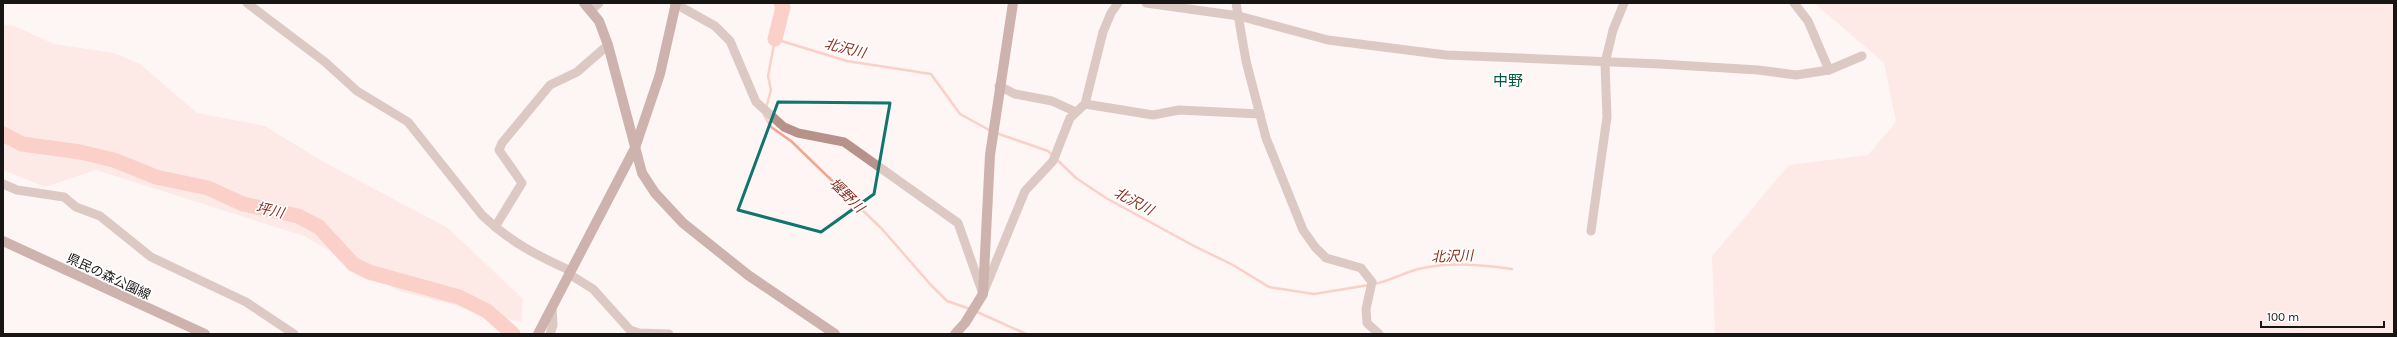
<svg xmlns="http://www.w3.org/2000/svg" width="2397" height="337" font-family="Karla,'Noto Sans JP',sans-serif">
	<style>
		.green { fill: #fddcd5 }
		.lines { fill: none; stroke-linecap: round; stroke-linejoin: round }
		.stream { stroke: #f5a394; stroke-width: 2.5 }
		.river { stroke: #f5a394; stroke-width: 15 }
		.street { stroke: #b6928b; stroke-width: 9 }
		.secondary { stroke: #946157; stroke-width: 10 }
		.marked { fill: none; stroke: #0f766e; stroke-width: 3; stroke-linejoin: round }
		.labels { text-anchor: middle; stroke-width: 3.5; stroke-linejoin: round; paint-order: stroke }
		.street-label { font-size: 13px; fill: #181515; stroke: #fff }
		.water-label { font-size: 14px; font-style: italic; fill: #8b2d1f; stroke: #fff }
		.quarter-label { font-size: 15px; fill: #045842; stroke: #fff }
	</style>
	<rect width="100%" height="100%" fill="#fef5f4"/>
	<g class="green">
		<polygon points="1814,3 2394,3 2394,334 1715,334 1712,256 1789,165 1868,155 1896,122 1884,63"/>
		<polygon points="3,24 17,27 54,44 114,53 140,64 197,113 265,126 322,161 448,228 523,299 521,322 399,291 304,236 96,170 45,187 3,170"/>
	</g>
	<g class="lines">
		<g class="stream">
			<polyline points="766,108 771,90 768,76 775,39 847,61 931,74 960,114 991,131"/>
			<polyline points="764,115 771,127 791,141 882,229 930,284 947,301 970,309"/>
			<polyline points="996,133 1048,151 1076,178 1106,198 1194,246 1233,265 1269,287 1314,294 1369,285"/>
			<path d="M 1374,284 C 1391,281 1406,271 1423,268 C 1453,262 1482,265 1512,269"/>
			<polyline points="975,311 1026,334"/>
		</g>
		<g class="river">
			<polyline points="775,39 783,7 781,3"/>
			<polyline points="3,134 22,144 80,152 114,160 156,177 208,188 243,204 298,216 319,227 353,264 369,272 459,297 487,311 513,334"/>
		</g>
		<g class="street">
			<path d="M 247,3 L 325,62 L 357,91 L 408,122 L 482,215 C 510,242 536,255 571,271"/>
			<polyline points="674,3 715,26 730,41 756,102 784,127 798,133 844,142 958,223 983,294"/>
			<polyline points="1146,3 1239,16 1328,40 1446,55 1660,64 1758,70 1796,75 1829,70 1862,56"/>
			<polyline points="1236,3 1246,61 1266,138 1303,230 1315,247 1326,258 1361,268 1372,282 1366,309 1367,323 1379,334"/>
			<polyline points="1794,3 1808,21 1829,70"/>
			<polyline points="591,10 599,3"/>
			<polyline points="999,86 1015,94 1052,101 1076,112"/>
			<polyline points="1085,104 1153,115 1179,110 1260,114"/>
			<polyline points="3,184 17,190 64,197 76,207 100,216 151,257 246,302 294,334"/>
			<polyline points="495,227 522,183 499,150 502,143 550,85 577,72 608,45"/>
			<polyline points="1591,231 1607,117 1605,63 1613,30 1624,3"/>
			<polyline points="569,274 593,289 630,330 639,333 669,334"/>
			<polyline points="984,291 1025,191 1053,161 1070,118 1085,104 1103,32 1111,13 1118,3"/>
			<polyline points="550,334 553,325 552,307"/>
		</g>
		<g class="secondary">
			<polyline points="584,3 599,21 608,45 642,173 655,193 683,223 748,275 835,334"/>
			<polyline points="3,241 205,334"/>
			<polyline points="538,334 635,148 660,74 676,3"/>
			<polyline points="955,334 965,323 983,294 990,155 1013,3"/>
		</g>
	</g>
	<path d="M0 0H2397V337H0ZM 778,102 L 890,103 L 874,194 L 821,232 L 738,210 Z" fill="#fef5f4" fill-opacity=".55" fill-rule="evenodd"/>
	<path class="marked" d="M 778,102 L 890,103 L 874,194 L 821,232 L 738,210 Z"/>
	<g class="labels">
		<g class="street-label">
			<text transform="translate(109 276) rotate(25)" y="5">県民の森公園線</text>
		</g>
		<g class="water-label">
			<text transform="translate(845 48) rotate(14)" y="5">北沢川</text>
			<text transform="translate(847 195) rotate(44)" y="5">堰野川</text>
			<text transform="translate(1134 201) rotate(28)" y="5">北沢川</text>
			<text transform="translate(270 210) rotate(13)" y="5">坪川</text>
			<text transform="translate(1452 256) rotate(-2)" y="5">北沢川</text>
		</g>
		<g class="quarter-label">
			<text x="1508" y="86">中野</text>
		</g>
	</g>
	<rect width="2397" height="337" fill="none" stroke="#181515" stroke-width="8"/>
	<path d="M2261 321v6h123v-6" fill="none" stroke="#181515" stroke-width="2"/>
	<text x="2267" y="321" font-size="12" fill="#181515" stroke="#ffffff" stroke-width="3" paint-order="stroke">100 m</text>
</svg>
